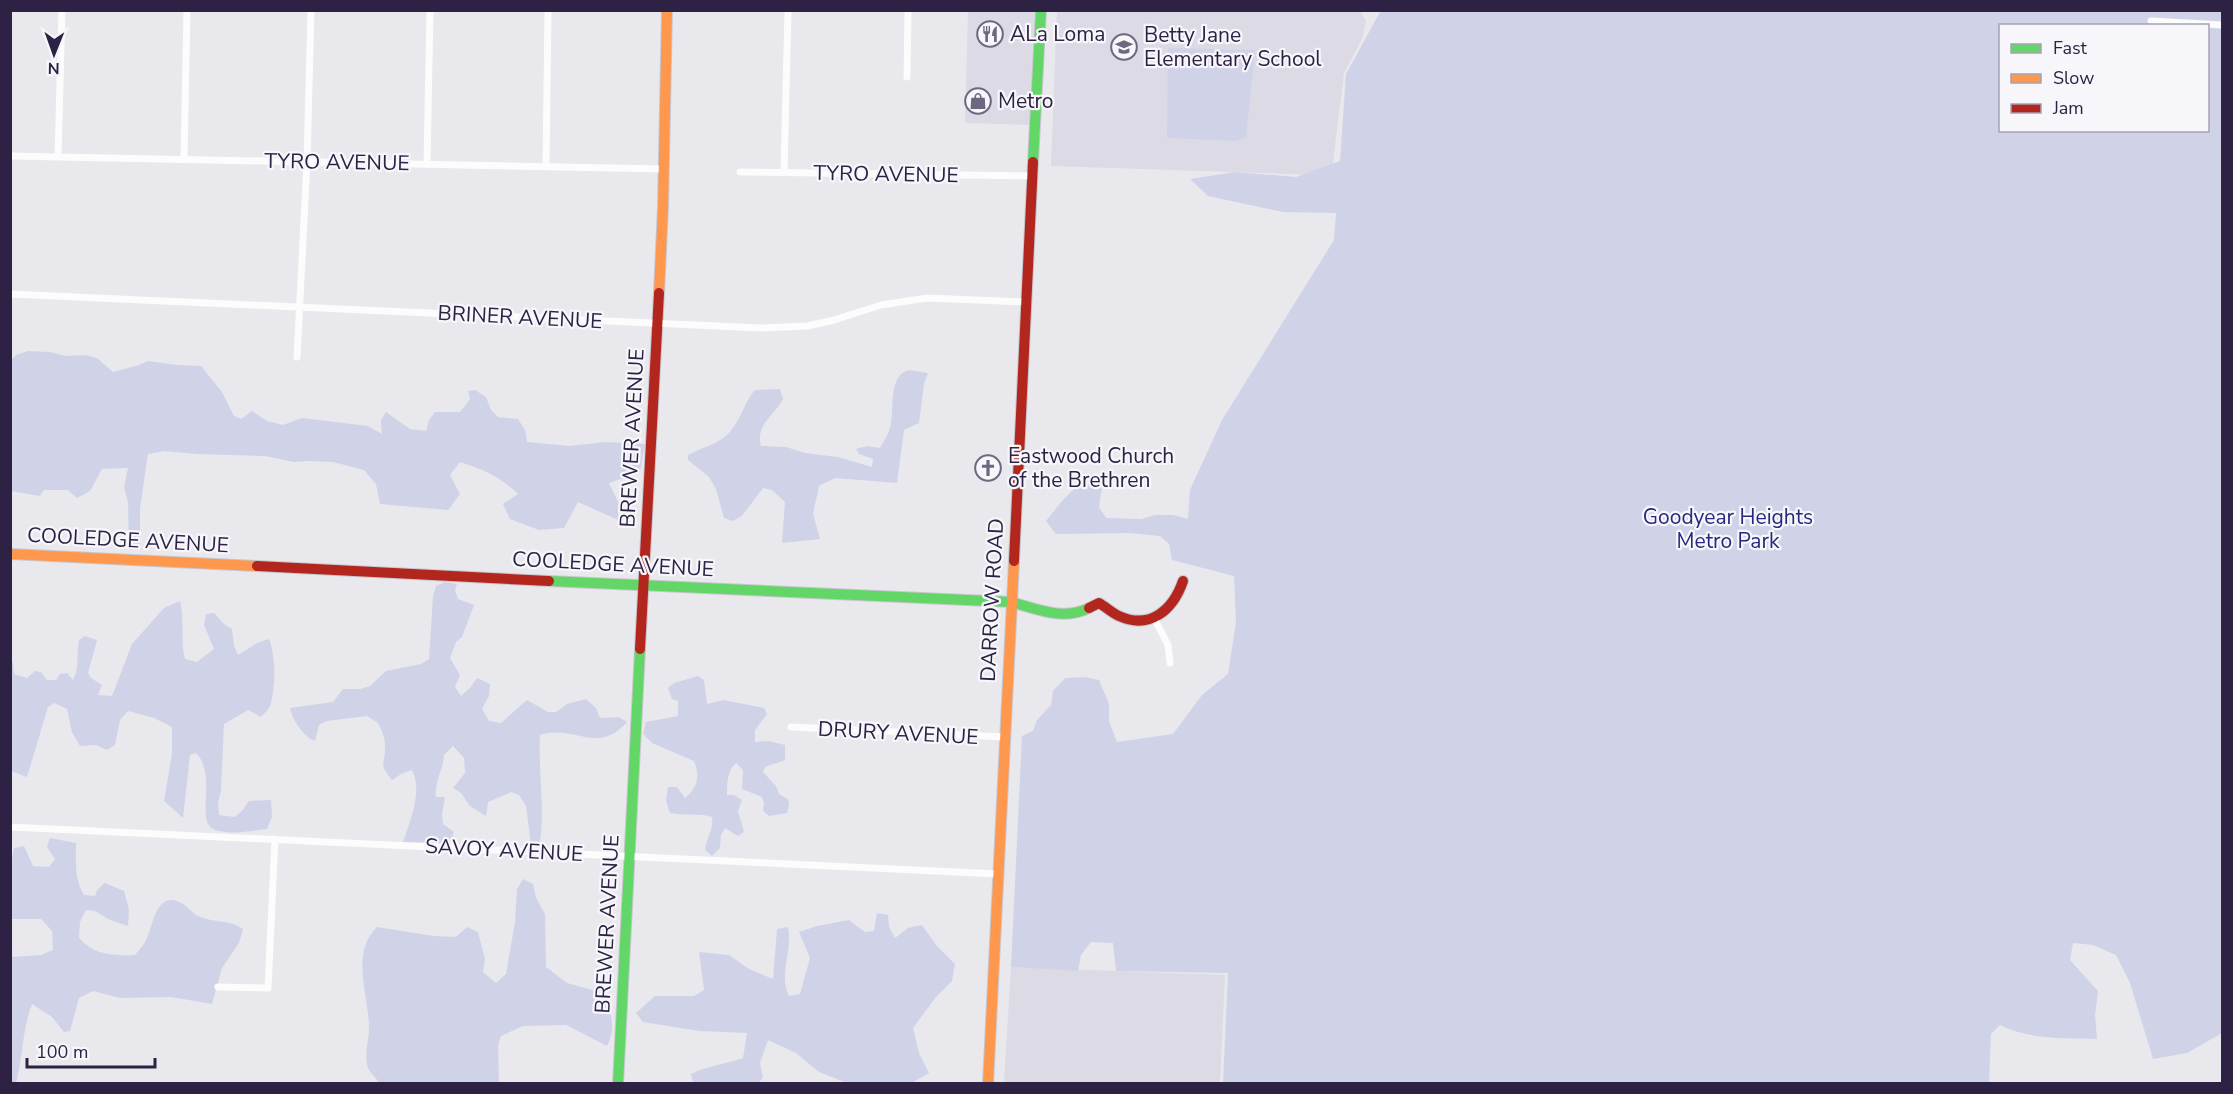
<svg xmlns="http://www.w3.org/2000/svg" width="2233" height="1094" font-family="'Nunito Sans',sans-serif">
	<style>
		.built { fill: #dcdae5 }
		.green { fill: #d0d3e7; fill-rule: evenodd }
		.lines { fill: none; stroke-linecap: round; stroke-linejoin: round }
		.fast-casing { stroke: #c9c6d0; stroke-width: 12 }
		.slow-casing { stroke: #c9c6d0; stroke-width: 12 }
		.jam-casing { stroke: #c9c6d0; stroke-width: 12 }
		.street { stroke: #fcfcfc; stroke-width: 7 }
		.fast { stroke: #63d668; stroke-width: 10 }
		.slow { stroke: #ff974d; stroke-width: 10 }
		.jam { stroke: #b3261e; stroke-width: 10 }
		.labels { text-anchor: middle; stroke-width: 4.5; stroke-linejoin: round; paint-order: stroke }
		.poi-label { font-size: 21px; fill: #2e2244; stroke: #f7f7fb; text-anchor: start }
		.street-label { font-size: 21px; fill: #2e2244; stroke: #f7f7fb }
		.park-label { font-size: 21px; fill: #28287f; stroke: #f7f7fb }
	</style>
	<rect width="100%" height="100%" fill="#e8e8ed"/>
	<g class="built">
		<polygon points="1360,10 1366,21 1362,39 1344,73 1332,169 1321,175 1051,166 1057,11"/>
		<polygon points="968,11 1041,11 1035,125 965,123"/>
		<polygon points="1011,967 1225,975 1220,1083 1004,1084"/>
	</g>
	<g class="green">
		<path d="M 1378,11 L 2222,11 L 2222,1033 L 2187,1053 L 2153,1059 L 2130,983 L 2116,955 L 2093,945 L 2073,943 L 2070,960 L 2098,991 L 2095,1015 L 2097,1039 C 2064,1038 2030,1040 2000,1025 L 1991,1034 L 1989,1083 L 1223,1083 L 1228,973 L 1116,971 L 1113,943 L 1091,942 L 1081,955 L 1078,971 L 1011,967 L 1022,736 L 1033,731 L 1037,720 L 1051,705 L 1053,691 L 1065,678 L 1085,677 L 1099,680 L 1109,704 L 1109,721 L 1117,742 L 1173,734 L 1202,695 L 1228,674 L 1236,622 L 1234,576 L 1172,560 L 1169,544 L 1160,536 L 1130,533 L 1056,534 L 1046,521 L 1062,501 L 1090,473 L 1103,478 L 1099,507 L 1106,518 L 1141,519 L 1155,515 L 1173,515 L 1188,519 L 1190,490 L 1222,420 L 1334,240 L 1336,213 L 1283,212 L 1208,196 L 1190,179 L 1235,172 L 1296,177 L 1340,161 L 1346,74 L 1380,12 ZM 2000,26 L 2208,26 L 2208,130 L 2000,130 Z"/>
		<polygon points="1168,48 1255,50 1246,137 1236,141 1167,138"/>
		<path d="M 28,351 L 50,352 L 66,356 L 85,355 L 97,358 L 113,372 L 139,365 L 148,361 L 177,365 L 201,366 L 222,392 L 234,416 L 241,419 L 252,411 L 267,421 L 283,425 L 302,418 L 368,426 L 382,434 L 381,420 L 386,412 L 410,429 L 426,431 L 429,420 L 435,412 L 460,412 L 470,399 L 468,391 L 475,390 L 486,397 L 491,410 L 498,417 L 518,419 L 525,430 L 527,442 L 570,446 L 605,442 L 645,444 L 640,472 L 609,483 L 619,504 L 618,520 L 578,502 L 564,528 L 539,530 L 510,519 L 503,504 L 518,494 C 501,477 482,469 460,462 L 450,475 L 460,494 L 448,510 L 380,504 L 376,484 L 364,470 L 333,462 L 309,461 L 294,462 L 265,456 L 197,454 L 164,451 L 148,454 L 140,508 L 140,549 L 129,550 L 128,502 L 124,487 L 128,468 L 102,469 L 90,491 L 77,498 L 68,490 L 44,490 L 40,496 L 11,491 L 11,360 L 16,355 Z"/>
		<path d="M 909,370 L 928,373 L 924,384 L 919,423 L 904,430 L 897,483 L 835,478 L 819,486 L 813,514 L 820,539 L 782,543 L 785,502 L 772,490 L 763,488 L 742,516 L 733,521 L 724,518 L 716,489 L 709,477 L 688,460 L 688,455 C 704,446 722,444 733,428 C 742,416 745,401 755,390 L 780,389 L 783,399 C 774,416 755,425 761,446 L 786,447 L 805,453 L 838,457 L 872,467 L 873,459 L 859,454 L 856,449 L 867,446 L 880,448 C 883,442 887,437 889,431 C 896,413 886,376 909,370 Z"/>
		<path d="M 445,582 L 457,584 L 455,590 L 458,599 L 474,605 L 462,637 L 456,642 L 450,658 L 460,675 L 455,687 L 461,696 L 470,688 L 477,678 L 490,684 L 489,696 L 482,709 L 489,721 L 501,723 L 527,700 L 548,712 L 556,712 L 567,704 L 586,699 L 596,708 L 600,718 L 619,717 L 627,722 C 597,756 575,724 540,735 C 538,771 545,807 540,842 L 531,844 L 526,806 L 519,795 L 511,792 L 488,802 L 486,816 L 470,806 L 461,793 L 453,788 L 465,773 L 464,758 L 453,746 L 444,755 C 443,769 434,784 436,797 L 445,797 L 442,814 L 443,824 L 454,832 L 450,843 L 403,842 C 410,821 423,791 412,770 L 401,774 L 392,780 C 378,763 385,765 385,748 C 386,739 382,731 378,723 L 367,716 L 327,721 L 319,725 L 315,741 C 303,736 293,721 290,708 L 333,702 L 343,689 L 360,689 L 370,686 L 386,671 L 421,664 L 429,659 L 433,596 L 436,586 Z"/>
		<path d="M 180,601 C 185,621 180,640 185,659 L 197,662 L 214,649 L 204,625 L 206,614 L 214,613 L 224,624 L 232,629 L 234,646 L 238,655 L 257,643 L 269,639 C 276,657 276,687 270,706 C 268,710 264,714 261,717 L 248,710 L 224,724 L 221,790 L 218,803 L 219,815 L 235,817 L 242,811 L 249,801 L 271,800 L 272,817 L 267,829 C 251,831 231,835 215,830 C 194,823 218,775 196,753 L 190,755 L 183,818 L 164,801 L 172,754 L 172,727 L 154,718 L 128,711 L 120,720 L 115,745 L 107,750 L 96,745 L 80,746 L 72,732 L 67,709 L 54,703 L 48,707 L 27,777 L 11,771 L 11,658 L 13,663 L 14,674 L 27,678 L 35,671 L 41,672 L 47,680 L 56,680 L 60,674 L 67,673 L 73,680 C 80,667 76,655 79,640 L 85,636 L 97,640 L 88,673 L 91,678 L 102,685 L 98,695 L 112,696 L 132,644 L 164,608 Z"/>
		<path d="M 698,676 L 704,680 L 707,704 L 723,700 L 764,708 L 767,714 L 755,730 L 755,742 L 769,741 L 785,745 L 785,760 L 765,767 L 763,772 L 776,786 L 779,794 L 788,799 L 789,805 L 787,813 L 769,816 L 763,811 L 764,804 L 762,797 L 742,789 L 743,770 L 736,763 C 727,771 727,784 727,795 L 734,795 L 742,800 L 738,811 L 744,832 L 738,836 L 725,828 L 721,835 L 720,848 L 712,856 L 705,850 C 706,838 714,830 712,817 C 700,813 684,816 670,813 L 666,801 L 668,787 L 677,787 L 685,798 C 698,788 700,775 694,761 L 652,743 L 643,734 L 646,722 L 678,716 L 678,701 L 672,699 L 668,688 L 674,683 Z"/>
		<path d="M 50,838 L 76,843 C 76,861 74,879 84,895 L 95,896 L 97,890 L 105,883 L 124,891 L 129,910 L 128,926 L 108,919 L 95,911 L 86,910 L 80,922 L 79,938 C 94,955 113,956 135,955 C 139,950 144,945 146,940 C 153,927 155,894 177,901 C 188,905 192,915 203,918 C 218,923 231,920 243,929 L 239,943 L 222,968 L 212,1004 L 171,997 L 120,998 L 93,991 L 79,998 L 70,1031 L 64,1032 L 52,1017 L 32,1004 C 22,1030 23,1057 16,1083 L 11,1084 L 11,957 L 41,955 L 53,950 L 52,931 L 41,919 L 11,919 L 11,865 L 14,848 L 24,846 L 33,866 L 49,867 L 55,859 L 47,847 Z"/>
		<path d="M 523,879 L 533,884 L 536,898 L 545,914 L 546,967 L 567,983 L 600,992 C 611,1008 617,1027 607,1046 L 566,1025 L 523,1026 L 501,1036 L 498,1045 L 499,1083 L 379,1083 C 376,1077 371,1074 368,1068 C 364,1056 368,1043 369,1031 C 370,997 349,954 377,927 L 434,936 L 456,937 L 467,927 L 478,932 L 485,959 L 483,972 L 496,983 L 506,974 L 515,922 L 517,889 Z"/>
		<path d="M 877,913 L 888,915 L 889,927 L 895,938 L 908,928 L 922,925 L 937,946 L 955,964 L 952,981 L 936,997 L 913,1028 L 919,1053 L 929,1073 L 913,1082 L 847,1083 L 819,1072 L 796,1053 L 768,1040 L 760,1063 L 763,1077 L 759,1083 L 693,1083 L 691,1074 C 707,1066 726,1064 743,1058 L 747,1033 L 699,1031 L 643,1022 L 636,1013 L 655,996 L 694,996 L 704,990 L 699,952 L 729,955 L 749,969 L 773,979 L 777,929 L 788,927 C 793,952 778,974 789,996 L 800,994 L 810,958 L 799,932 L 817,926 L 849,920 L 865,932 L 874,931 Z"/>
	</g>
	<g class="lines">
		<g class="fast-casing">
			<g id="fast">
				<polyline points="1033,162 1041,10"/>
				<path d="M 549,581 L 1011,602 C 1037,609 1063,621 1089,608"/>
				<polyline points="618,1084 640,649"/>
			</g>
		</g>
		<g class="slow-casing">
			<g id="slow">
				<polyline points="659,293 663,207 667,10"/>
				<polyline points="10,554 257,566"/>
				<polyline points="988,1084 1014,561"/>
			</g>
		</g>
		<g class="jam-casing">
			<g id="jam">
				<polyline points="1014,561 1033,162"/>
				<polyline points="257,566 549,581"/>
				<path d="M 1089,608 L 1099,603 C 1106,607 1112,613 1119,616 C 1150,630 1173,610 1183,581"/>
				<polyline points="640,649 659,293"/>
			</g>
		</g>
		<g class="street">
			<polyline points="2151,21 2222,25"/>
			<polyline points="907,77 908,10"/>
			<polyline points="10,156 664,169"/>
			<polyline points="58,156 62,10"/>
			<polyline points="184,159 187,10"/>
			<polyline points="427,164 430,10"/>
			<polyline points="546,166 548,10"/>
			<polyline points="740,172 1033,176"/>
			<polyline points="784,172 788,10"/>
			<polyline points="10,294 761,328 808,326 834,320 881,305 927,298 1026,302"/>
			<polyline points="297,357 307,162 311,10"/>
			<polyline points="1154,618 1168,645 1170,663"/>
			<polyline points="791,727 1005,737"/>
			<polyline points="10,827 998,874"/>
			<polyline points="218,987 268,988 275,839"/>
		</g>
		<use href="#fast" class="fast"/>
		<use href="#slow" class="slow"/>
		<use href="#jam" class="jam"/>
	</g>
	<defs>
		<g id="restaurant-ring" transform="scale(1.35)"><circle r="9.5" fill="#f7f7fb" stroke="#6f677f" stroke-width="1.5"/><path d="M-5-6h1v4h1v-4h1v4h1v-4h1v5L-1.5 .5V6h-2V.5L-5-1ZM5-6V6H3V1.5H1.5Q1.5-4 5-6Z" fill="#6f677f"/></g>
		<g id="school-ring" transform="scale(1.35)"><circle r="9.5" fill="#f7f7fb" stroke="#6f677f" stroke-width="1.5"/><path d="M0-5L7-2L0 1L-7-2ZM-4 1L0 2.5L4 1V4Q0 6-4 4Z" fill="#6f677f"/></g>
		<g id="shop-ring" transform="scale(1.35)"><circle r="9.5" fill="#f7f7fb" stroke="#6f677f" stroke-width="1.5"/><path d="M-5-2.5h2.3a2.7 3.5 0 0 1 5.4 0H5L5.5 6h-11ZM-1.5-2.5h3a1.5 2.3 0 0 0-3 0Z" fill="#6f677f"/></g>
		<g id="church-ring" transform="scale(1.35)"><circle r="9.5" fill="#f7f7fb" stroke="#6f677f" stroke-width="1.5"/><path d="M-1.2-6h2.4v3.5h3.3v2.4h-3.3V6h-2.4V-.1h-3.3v-2.4h3.3Z" fill="#6f677f"/></g>
	</defs>
	<g fill-rule="evenodd">
		<use href="#restaurant-ring" x="990" y="34"/>
		<use href="#school-ring" x="1124" y="47"/>
		<use href="#shop-ring" x="978" y="101"/>
		<use href="#church-ring" x="988" y="468"/>
	</g>
	<g class="labels">
		<g class="poi-label">
			<text x="1010" y="41">ALa Loma</text>
			<text x="1144" y="42">Betty Jane<tspan x="1144" dy="24">Elementary School</tspan></text>
			<text x="998" y="108">Metro</text>
			<text x="1008" y="463">Eastwood Church<tspan x="1008" dy="24">of the Brethren</tspan></text>
		</g>
		<g class="street-label">
			<text transform="translate(337 162) rotate(1)" y="7">TYRO AVENUE</text>
			<text transform="translate(886 174) rotate(1)" y="7">TYRO AVENUE</text>
			<text transform="translate(520 317) rotate(3)" y="7">BRINER AVENUE</text>
			<text transform="translate(632 438) rotate(-87)" y="7">BREWER AVENUE</text>
			<text transform="translate(128 540) rotate(3)" y="7">COOLEDGE AVENUE</text>
			<text transform="translate(613 564) rotate(3)" y="7">COOLEDGE AVENUE</text>
			<text transform="translate(992 600) rotate(-87)" y="7">DARROW ROAD</text>
			<text transform="translate(898 733) rotate(3)" y="7">DRURY AVENUE</text>
			<text transform="translate(504 850) rotate(3)" y="7">SAVOY AVENUE</text>
			<text transform="translate(607 924) rotate(-87)" y="7">BREWER AVENUE</text>
		</g>
		<g class="park-label">
			<text x="1728" y="524">Goodyear Heights<tspan x="1728" dy="24">Metro Park</tspan></text>
		</g>
	</g>
	<rect width="2233" height="1094" fill="none" stroke="#2e2244" stroke-width="24"/>
	<rect x="1999" y="24" width="210" height="108" fill="#f7f7fb" stroke="#a7a2b2" stroke-width="1.5"/>
	<rect x="2011" y="44" width="30" height="9" fill="#63d668" stroke="#a7a2b2" stroke-width="1.5"/>
	<text x="2053" y="54" font-size="18" fill="#2e2244">Fast</text>
	<rect x="2011" y="74" width="30" height="9" fill="#ff974d" stroke="#a7a2b2" stroke-width="1.5"/>
	<text x="2053" y="84" font-size="18" fill="#2e2244">Slow</text>
	<rect x="2011" y="104" width="30" height="9" fill="#b3261e" stroke="#a7a2b2" stroke-width="1.5"/>
	<text x="2053" y="114" font-size="18" fill="#2e2244">Jam</text>
	<g transform="translate(54 54) rotate(181)" stroke="#f7f7fb" stroke-width="4.5" paint-order="stroke">
	<path d="M0-4.5L10 22L0 15L-10 22Z" fill="#2e2244"/>
	<text y="-9" font-size="16" font-weight="bold" text-anchor="middle" fill="#2e2244">N</text>
	</g>
	<path d="M27 1058v9h128v-9" fill="none" stroke="#2e2244" stroke-width="3"/>
	<text x="36" y="1058" font-size="18" fill="#2e2244" stroke="#f7f7fb" stroke-width="4.5" paint-order="stroke">100 m</text>
</svg>
